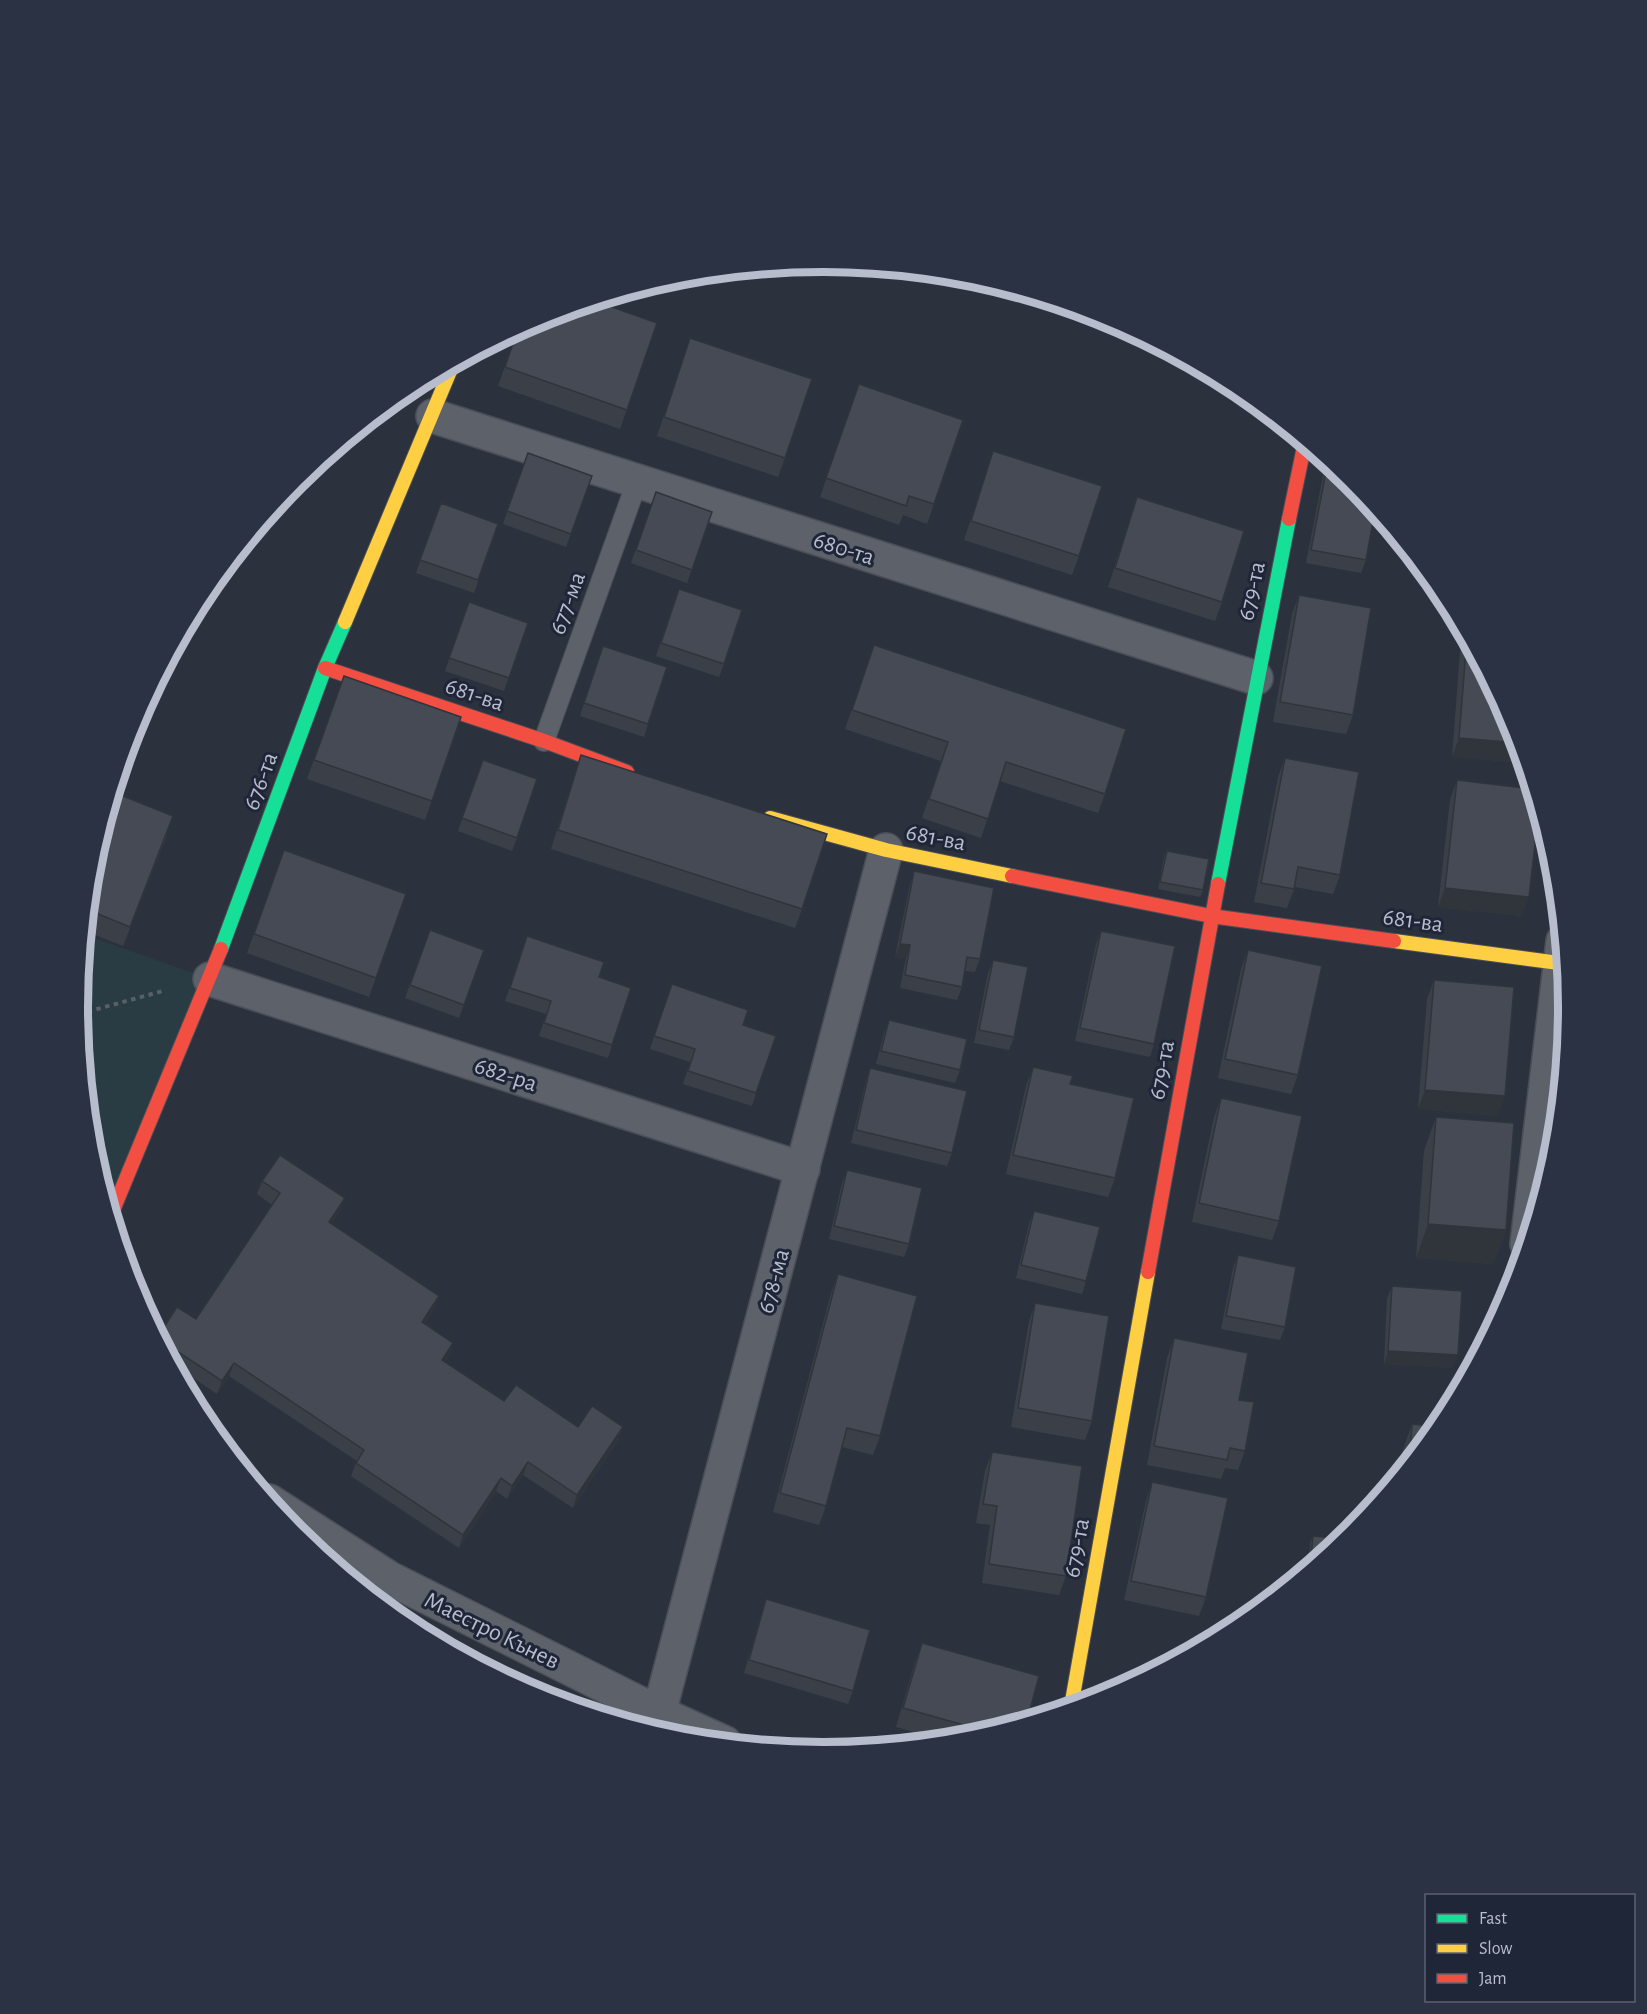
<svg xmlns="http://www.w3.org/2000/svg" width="1647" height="2014" font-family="'Alegreya Sans',sans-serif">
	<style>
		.green { fill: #293c43 }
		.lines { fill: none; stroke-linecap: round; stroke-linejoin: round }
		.lane-casing { stroke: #4b4e57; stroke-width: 22 }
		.street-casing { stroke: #4b4e57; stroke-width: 36 }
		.fast-casing { stroke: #4b4e57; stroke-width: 16 }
		.slow-casing { stroke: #4b4e57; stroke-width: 16 }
		.jam-casing { stroke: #4b4e57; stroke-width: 16 }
		.path { stroke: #5a5f66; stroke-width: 4; stroke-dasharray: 4.5 4.5; stroke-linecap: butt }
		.lane { stroke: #5d616a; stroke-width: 20 }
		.street { stroke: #5d616a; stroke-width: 33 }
		.fast { stroke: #16e098; stroke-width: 14 }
		.slow { stroke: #ffcf43; stroke-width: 14 }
		.jam { stroke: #f24e42; stroke-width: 14 }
		.wall { fill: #3b4048 }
		.shaded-wall { fill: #30343b }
		.building { fill: #454a54; stroke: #30343b; stroke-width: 1.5 }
		.labels { text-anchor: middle; stroke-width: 6; stroke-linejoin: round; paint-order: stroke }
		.street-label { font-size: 24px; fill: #b7bdcc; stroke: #1f2638 }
		.rim { fill: none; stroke: #b7bdcc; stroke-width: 8 }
	</style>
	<rect width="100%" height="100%" fill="#2c323d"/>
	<polygon class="green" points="85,935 210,979 111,1215 92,1152 78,1007"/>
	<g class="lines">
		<g class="lane-casing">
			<polyline id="lane" points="544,741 637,482"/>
		</g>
		<g class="street-casing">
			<g id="street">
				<polyline points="433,416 1256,678"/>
				<polyline points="210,979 803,1169"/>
				<polyline points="1527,1244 1563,941"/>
				<polyline points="269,1501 389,1578 659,1713 725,1743"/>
				<polyline points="659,1713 886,850"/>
			</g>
		</g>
		<g class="fast-casing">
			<g id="fast">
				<polyline points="1218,884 1289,519"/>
				<polyline points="221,949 325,668 345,622"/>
			</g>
		</g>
		<g class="slow-casing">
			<g id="slow">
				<polyline points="345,622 453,364"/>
				<polyline points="770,818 886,850 1012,876"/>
				<polyline points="1394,941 1559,963"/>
				<polyline points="1071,1707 1148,1272"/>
			</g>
		</g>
		<g class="jam-casing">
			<g id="jam">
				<polyline points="1289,519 1305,442"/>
				<polyline points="325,668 544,741 627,772"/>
				<polyline points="1012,876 1211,916 1394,941"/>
				<polyline points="111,1215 221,949"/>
				<polyline points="1148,1272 1218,884"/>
			</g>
		</g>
		<polyline class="path" points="79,1014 163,991"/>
		<use href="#lane" class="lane"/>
		<use href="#street" class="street"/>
		<use href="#fast" class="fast"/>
		<use href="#slow" class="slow"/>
		<use href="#jam" class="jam"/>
	</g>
	<g class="wall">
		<polygon points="908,270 969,276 975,278 973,282"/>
		<polygon points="657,323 620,429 498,386 518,329"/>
		<polygon points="690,338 785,458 778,477 657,436"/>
		<polygon points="859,384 934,504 927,524 903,515 899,525 820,497"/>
		<polygon points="993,451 1079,556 1072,575 964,540"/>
		<polygon points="528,453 592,476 566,547 503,524"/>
		<polygon points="1326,460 1351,480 1366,560 1361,573 1306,563"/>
		<polygon points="656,492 712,512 687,583 631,563"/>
		<polygon points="1137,497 1222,602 1215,621 1108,587"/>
		<polygon points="441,503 498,524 474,593 416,573"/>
		<polygon points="1299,595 1353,715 1346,734 1273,722 1292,614"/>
		<polygon points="469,602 528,623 504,691 445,671"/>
		<polygon points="674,602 724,664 719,677 656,656"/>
		<polygon points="1466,636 1512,722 1525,763 1452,757 1460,652"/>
		<polygon points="874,645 1105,794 1098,813 1000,781 981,838 922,818 941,761 845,729"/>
		<polygon points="598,659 648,724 644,737 580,716"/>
		<polygon points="344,676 461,717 425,820 307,779"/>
		<polygon points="581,755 802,909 795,928 551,849"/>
		<polygon points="1285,758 1340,875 1333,894 1295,887 1287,908 1254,902 1278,777"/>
		<polygon points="483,760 517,838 512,851 458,831"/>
		<polygon points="1457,780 1522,916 1438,907 1450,800"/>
		<polygon points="167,835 123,946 85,931 92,861"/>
		<polygon points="284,850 406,894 369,997 247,953"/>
		<polygon points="1167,851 1203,890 1200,897 1158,889 1164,857"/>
		<polygon points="914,871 980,959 975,972 965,971 962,987 957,1000 900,988 906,958 895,957 910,884"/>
		<polygon points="430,930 484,950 459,1018 405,998"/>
		<polygon points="1101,931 1154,1044 1150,1057 1075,1041 1096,944"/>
		<polygon points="523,949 599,977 612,1045 608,1058 539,1036 546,1014 505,1001"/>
		<polygon points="1248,950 1298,1075 1291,1094 1218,1078 1241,969"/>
		<polygon points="993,960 1014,1037 1009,1050 974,1043 988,973"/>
		<polygon points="1434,980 1498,1116 1418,1109 1427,999"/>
		<polygon points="667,997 743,1025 756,1093 752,1106 683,1084 690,1062 650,1049"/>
		<polygon points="889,1020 960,1070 955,1083 876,1064 884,1033"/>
		<polygon points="1033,1067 1070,1084 1115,1178 1108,1197 1006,1174 1026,1086"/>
		<polygon points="870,1068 952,1153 947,1166 851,1143 866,1081"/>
		<polygon points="1221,1098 1279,1221 1272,1240 1192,1222 1214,1117"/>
		<polygon points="1436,1117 1506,1230 1493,1264 1416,1258 1424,1151"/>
		<polygon points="847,1170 909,1244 904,1257 829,1239 842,1183"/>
		<polygon points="262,1181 340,1211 331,1224 439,1296 434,1309 425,1323 453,1343 449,1356 445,1362 504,1401 578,1427 623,1427 618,1440 573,1508 523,1475 507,1499 496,1491 459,1548 351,1476 357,1461 229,1376 217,1394 174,1365 158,1336 196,1319 272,1205 257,1194"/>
		<polygon points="1034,1211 1086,1281 1082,1294 1016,1278 1029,1224"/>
		<polygon points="1238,1255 1285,1327 1280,1340 1221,1329 1233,1268"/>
		<polygon points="838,1274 880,1436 873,1455 842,1447 826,1506 819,1525 773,1512 831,1293"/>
		<polygon points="1392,1286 1453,1368 1384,1364 1387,1299"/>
		<polygon points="1035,1303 1092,1421 1085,1440 1011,1427 1029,1322"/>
		<polygon points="1174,1338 1239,1400 1245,1451 1238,1470 1225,1468 1221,1479 1147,1465 1167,1358"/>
		<polygon points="1412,1424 1439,1427 1398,1476 1400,1458"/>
		<polygon points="992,1452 1066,1576 1059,1595 982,1583 990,1525 976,1523 985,1471"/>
		<polygon points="1152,1482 1206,1597 1199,1616 1124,1600 1146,1501"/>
		<polygon points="1313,1536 1345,1539 1308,1569 1310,1543"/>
		<polygon points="766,1599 853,1691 848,1704 744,1673 762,1612"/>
		<polygon points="922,1643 1027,1721 969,1738 945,1741 896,1727 915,1662"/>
	</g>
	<g class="shaded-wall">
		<polygon points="1459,738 1519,743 1525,763 1452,757"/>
		<polygon points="1445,888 1529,897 1522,916 1438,907"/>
		<polygon points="900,944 910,945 906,958 895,957"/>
		<polygon points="1425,1090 1505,1096 1498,1116 1418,1109"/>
		<polygon points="345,1198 340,1211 324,1235 329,1222"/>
		<polygon points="1428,1224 1506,1230 1493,1264 1416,1258"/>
		<polygon points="439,1296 434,1309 417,1335 422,1322"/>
		<polygon points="453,1343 449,1356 437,1373 442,1360"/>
		<polygon points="1388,1351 1458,1355 1453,1368 1384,1364"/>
		<polygon points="234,1363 229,1376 217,1394 222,1381"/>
		<polygon points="623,1427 618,1440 573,1508 577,1495"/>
		<polygon points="528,1462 523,1475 507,1499 512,1486"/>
		<polygon points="501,1478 496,1491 459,1548 463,1535"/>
	</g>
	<g class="building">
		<polygon points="595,301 657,323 627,410 505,367 518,329 539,318"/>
		<polygon points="690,338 812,379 785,458 664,417"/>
		<polygon points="859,384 963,420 934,504 909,496 906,506 826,478"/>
		<polygon points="993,451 1102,486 1079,556 971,521"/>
		<polygon points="528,453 592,476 571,534 507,511"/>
		<polygon points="1328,461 1351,480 1375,510 1366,560 1311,550"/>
		<polygon points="656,492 712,512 692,570 636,550"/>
		<polygon points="1137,497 1244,531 1222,602 1115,568"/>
		<polygon points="441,503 498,524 478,580 420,560"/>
		<polygon points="679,589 742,610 724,664 661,643"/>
		<polygon points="1299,595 1371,608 1353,715 1280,702"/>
		<polygon points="469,602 528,623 509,678 449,658"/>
		<polygon points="1467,637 1512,722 1519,743 1459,738"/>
		<polygon points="874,645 1126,729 1105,794 1006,762 988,819 929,799 948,742 852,710"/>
		<polygon points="603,646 667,667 648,724 584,703"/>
		<polygon points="344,676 461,717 432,801 314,760"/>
		<polygon points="581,755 827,834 802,909 558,830"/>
		<polygon points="1285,758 1359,772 1340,875 1298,867 1294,889 1261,883"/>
		<polygon points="483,760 537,779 517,838 462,818"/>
		<polygon points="1457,780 1533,789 1539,809 1529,897 1445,888"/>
		<polygon points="113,792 173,816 130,927 88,910 92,861"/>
		<polygon points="284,850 406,894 376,978 254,934"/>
		<polygon points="1167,851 1209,859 1203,890 1160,882"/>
		<polygon points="914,871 994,888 980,959 967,957 962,987 905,975 910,945 900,944"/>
		<polygon points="430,930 484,950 464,1005 410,985"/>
		<polygon points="1101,931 1175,946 1154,1044 1080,1028"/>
		<polygon points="527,936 604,962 599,977 631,988 612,1045 544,1023 551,1001 510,988"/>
		<polygon points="1248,950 1322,966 1298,1075 1225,1059"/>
		<polygon points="993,960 1028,967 1014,1037 979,1030"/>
		<polygon points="1434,980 1514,987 1505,1096 1425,1090"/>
		<polygon points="672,984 748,1010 743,1025 776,1036 756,1093 688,1071 695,1049 654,1036"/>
		<polygon points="889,1020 967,1039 960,1070 881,1051"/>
		<polygon points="1033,1067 1073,1076 1070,1084 1134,1098 1115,1178 1013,1155"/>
		<polygon points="870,1068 967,1091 952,1153 856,1130"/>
		<polygon points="1221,1098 1302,1116 1279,1221 1199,1203"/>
		<polygon points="1436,1117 1514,1123 1506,1230 1428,1224"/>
		<polygon points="280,1155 345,1198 329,1222 439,1296 422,1322 453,1343 442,1360 504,1401 516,1385 578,1427 592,1406 623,1427 577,1495 528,1462 512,1486 501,1478 463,1535 356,1463 364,1450 234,1363 222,1381 160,1340 158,1336 177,1307 196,1319 280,1193 262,1181"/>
		<polygon points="847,1170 922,1188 909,1244 834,1226"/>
		<polygon points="1034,1211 1100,1227 1086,1281 1021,1265"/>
		<polygon points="1238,1255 1296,1267 1285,1327 1226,1316"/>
		<polygon points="838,1274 917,1296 880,1436 847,1428 826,1506 780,1493"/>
		<polygon points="1392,1286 1462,1291 1458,1355 1388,1351"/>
		<polygon points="1035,1303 1109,1316 1092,1421 1018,1408"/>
		<polygon points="1174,1338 1248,1353 1239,1400 1254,1402 1245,1451 1230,1448 1227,1460 1154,1446"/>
		<polygon points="1412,1424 1439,1427 1409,1464"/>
		<polygon points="992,1452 1082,1466 1066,1576 989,1564 997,1506 983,1504"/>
		<polygon points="1152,1482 1228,1498 1206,1597 1131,1581"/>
		<polygon points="1313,1536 1345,1539 1310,1567"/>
		<polygon points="766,1599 870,1630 853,1691 749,1660"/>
		<polygon points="922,1643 1039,1676 1027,1721 989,1732 903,1708"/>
	</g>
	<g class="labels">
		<g class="street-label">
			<text transform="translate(844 548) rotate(18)" y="8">680-та</text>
			<text transform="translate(1251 591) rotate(-78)" y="8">679-та</text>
			<text transform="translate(567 603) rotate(-70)" y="8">677-ма</text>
			<text transform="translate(475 694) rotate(19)" y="8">681-ва</text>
			<text transform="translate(260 781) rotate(-70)" y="8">676-та</text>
			<text transform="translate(936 837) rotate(11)" y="8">681-ва</text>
			<text transform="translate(1413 920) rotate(8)" y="8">681-ва</text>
			<text transform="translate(1161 1070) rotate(-80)" y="8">679-та</text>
			<text transform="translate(506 1074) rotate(18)" y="8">682-ра</text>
			<text transform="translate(773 1281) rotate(-75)" y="8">678-ма</text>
			<text transform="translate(1076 1548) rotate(-80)" y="8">679-та</text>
			<text transform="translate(492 1630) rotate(26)" y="8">Маестро Кънев</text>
		</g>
	</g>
	<path d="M0 0H1647V2014H0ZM88 1007a735 735 0 1 1 1470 0a735 735 0 1 1-1470 0Z" fill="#2b3244" fill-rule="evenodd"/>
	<path class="rim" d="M88 1007a735 735 0 1 1 1470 0a735 735 0 1 1-1470 0Z"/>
	<rect x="1425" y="1894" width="210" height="108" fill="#1f2638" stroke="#5c6273" stroke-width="1.5"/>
	<rect x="1437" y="1914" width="30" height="9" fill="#16e098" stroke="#5c6273" stroke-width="1.5"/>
	<text x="1479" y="1924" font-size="18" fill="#b7bdcc">Fast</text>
	<rect x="1437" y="1944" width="30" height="9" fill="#ffcf43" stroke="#5c6273" stroke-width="1.5"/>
	<text x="1479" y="1954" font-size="18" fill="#b7bdcc">Slow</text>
	<rect x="1437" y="1974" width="30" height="9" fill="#f24e42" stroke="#5c6273" stroke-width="1.5"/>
	<text x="1479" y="1984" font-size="18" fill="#b7bdcc">Jam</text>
</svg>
